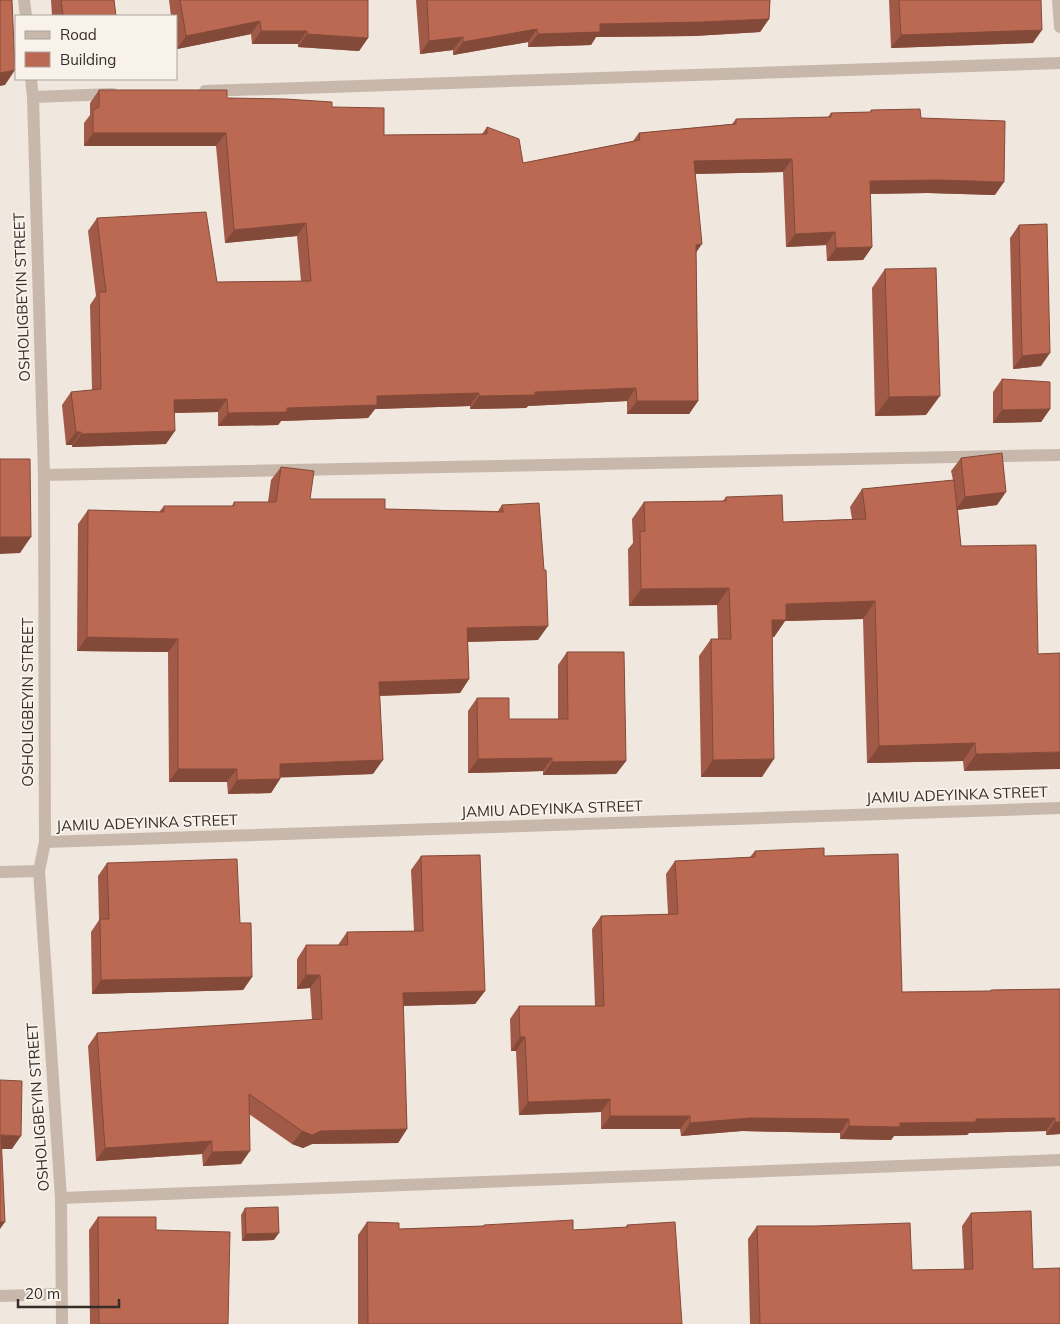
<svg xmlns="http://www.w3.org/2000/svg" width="1060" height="1324" font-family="Mulish,sans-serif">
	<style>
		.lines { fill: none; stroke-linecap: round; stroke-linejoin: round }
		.minor { stroke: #c7b8ab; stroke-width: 12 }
		.wall { fill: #a15a47 }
		.shaded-wall { fill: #834a39 }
		.building { fill: #bb6952; stroke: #834a39 }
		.labels { text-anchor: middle; stroke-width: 4; stroke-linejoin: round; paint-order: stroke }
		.street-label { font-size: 15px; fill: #362d2a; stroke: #f8f2ea }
	</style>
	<rect width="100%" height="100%" fill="#f0e7de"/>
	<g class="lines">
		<g class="minor">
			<polyline points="24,0 26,16"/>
			<polyline points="1058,0 1060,27"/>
			<polyline points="31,79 33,97 44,475 45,842 39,871 61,1198 62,1324"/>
			<polyline points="205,91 1060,63"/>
			<polyline points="33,97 113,94"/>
			<polyline points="44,475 1060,455"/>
			<polyline points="45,842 1060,808"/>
			<polyline points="0,872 39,871"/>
			<polyline points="61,1198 1060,1160"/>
			<polyline points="0,1296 61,1294"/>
		</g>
	</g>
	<g class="wall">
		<polygon points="51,0 114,0 116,16 52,16"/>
		<polygon points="169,0 368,0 368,38 359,51 298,47 298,44 252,44 251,34 177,49 176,16 171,16"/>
		<polygon points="416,0 770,0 769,19 760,32 694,36 596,37 591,45 528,47 528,42 453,55 453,50 420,54"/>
		<polygon points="889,0 1041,0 1033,43 891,48"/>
		<polygon points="99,90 227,98 332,107 384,135 482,134 487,127 523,163 633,141 639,133 732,124 736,119 828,117 831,113 870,112 871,110 921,118 995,195 928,193 870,194 872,247 863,260 827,261 826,245 786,247 783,172 695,174 698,401 689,414 627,414 627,401 528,406 526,408 470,409 470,406 375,409 368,418 281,421 278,425 218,426 218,412 174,413 166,444 72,447 72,445 66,445 62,405 71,392 92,390 90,305 96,296 88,231 97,218 217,282 301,281 297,236 225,243 216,146 84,146 84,123 90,115 90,103"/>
		<polygon points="1019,225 1041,366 1013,369 1010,238"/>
		<polygon points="885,269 926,415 875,416 872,288"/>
		<polygon points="1002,379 1050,409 1041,422 993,423 993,392"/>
		<polygon points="961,458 997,505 958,510 961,546 1038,654 1060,653 964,771 963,761 867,763 863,619 785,621 774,637 772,637 762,777 701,777 699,656 711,639 718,639 717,605 629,606 628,549 633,543 632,519 644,502 723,501 726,497 783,522 852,519 850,507 862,489 953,480 951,471"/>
		<polygon points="281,467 310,499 385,509 498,511 502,505 538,640 468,642 469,679 460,693 380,696 373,774 280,777 280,779 271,793 228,794 227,782 169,782 168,652 77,651 78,524 88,510 159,512 164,506 232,506 234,502 268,502 271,480"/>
		<polygon points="567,652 626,761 616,774 543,775 543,771 468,773 468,711 477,698 509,719 558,719 558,665"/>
		<polygon points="755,851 824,856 902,992 990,991 991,990 1060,989 1060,1134 1046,1135 1046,1131 969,1133 967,1135 894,1136 891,1140 840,1139 840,1133 742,1131 681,1136 680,1129 601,1129 601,1112 519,1115 516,1051 511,1051 510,1019 519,1006 595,1006 592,929 601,916 668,914 666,874 675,861 750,857"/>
		<polygon points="421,856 485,991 475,1004 403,1006 407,1129 398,1143 312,1144 303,1148 292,1144 249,1114 241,1164 203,1166 202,1154 96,1161 88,1046 97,1033 312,1020 310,988 297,989 297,959 306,945 338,945 347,932 414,931 411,870"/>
		<polygon points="107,863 240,923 252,977 243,990 92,994 91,932 99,920 98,876"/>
		<polygon points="245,1208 274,1240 242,1241 241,1215"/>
		<polygon points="971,1213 1033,1269 1060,1324 750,1324 748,1239 757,1226 912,1270 964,1269 962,1226"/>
		<polygon points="98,1217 156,1230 228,1324 90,1324 89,1230"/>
		<polygon points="367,1222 399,1229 484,1226 484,1225 573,1230 626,1227 627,1225 682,1324 358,1324 358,1235"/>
	</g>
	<g class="shaded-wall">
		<polygon points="769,19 760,32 694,36 596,37 591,45 528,47 538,34 600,24"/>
		<polygon points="260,21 251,34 177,49 186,36"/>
		<polygon points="537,29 528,42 453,55 463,42"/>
		<polygon points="1042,30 1033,43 891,48 901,35"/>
		<polygon points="261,31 307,31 298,44 252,44"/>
		<polygon points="307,34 368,38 359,51 298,47"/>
		<polygon points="463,37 453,50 420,54 429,41"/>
		<polygon points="15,70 5,85 0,86 0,73"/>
		<polygon points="93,133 226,133 216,146 84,146"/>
		<polygon points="792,159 783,172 684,174 694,161"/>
		<polygon points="938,180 1004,182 995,195 928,193 861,194 870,181"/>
		<polygon points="306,223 297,236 225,243 234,230"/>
		<polygon points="835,232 826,245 786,247 795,234"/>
		<polygon points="702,244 693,257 696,245"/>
		<polygon points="872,247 863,260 827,261 836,248"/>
		<polygon points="1050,353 1041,366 1013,369 1022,356"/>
		<polygon points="636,388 627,401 528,406 526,408 470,409 479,396 535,392"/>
		<polygon points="479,393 470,406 375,409 368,418 281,421 278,425 218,426 228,413 287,408 377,396"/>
		<polygon points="940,396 926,415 875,416 889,397"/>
		<polygon points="227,399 218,412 164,413 174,400"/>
		<polygon points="637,401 698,401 689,414 627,414"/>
		<polygon points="1050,409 1041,422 993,423 1002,410"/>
		<polygon points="175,431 166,444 72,447 81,434"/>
		<polygon points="76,432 81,432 72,445 66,445"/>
		<polygon points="1006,492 997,505 956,510 965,497"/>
		<polygon points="0,537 31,537 20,553 0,554"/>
		<polygon points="729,588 717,605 629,606 641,589"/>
		<polygon points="875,601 863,619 785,621 774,637 759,637 772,620 786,604"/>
		<polygon points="548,626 538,640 457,642 467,628"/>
		<polygon points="87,637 178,639 168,652 77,651"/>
		<polygon points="469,679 460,693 370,696 379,682"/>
		<polygon points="975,743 963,761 867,763 879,746"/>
		<polygon points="1060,752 1060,769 964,771 976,754"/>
		<polygon points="552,758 543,771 468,773 478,759"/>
		<polygon points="774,759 762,777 701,777 713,760"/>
		<polygon points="383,760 373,774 270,778 280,764"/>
		<polygon points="626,761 616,774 543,775 552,762"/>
		<polygon points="178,769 237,769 227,782 169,782"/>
		<polygon points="280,779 271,793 228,794 237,780"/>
		<polygon points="306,975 320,975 310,988 297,989"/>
		<polygon points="252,977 243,990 92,994 101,980"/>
		<polygon points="485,991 475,1004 394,1006 403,993"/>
		<polygon points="520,1037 525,1037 516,1051 511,1051"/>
		<polygon points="610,1099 601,1112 519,1115 528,1102"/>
		<polygon points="610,1116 690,1116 680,1129 601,1129"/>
		<polygon points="751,1118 849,1119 840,1133 742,1131 681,1136 690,1123"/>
		<polygon points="1055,1118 1046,1131 969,1133 967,1135 894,1136 891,1140 840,1139 849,1126 900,1123 976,1119"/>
		<polygon points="1055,1122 1060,1122 1060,1134 1046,1135"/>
		<polygon points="407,1129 398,1143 312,1144 303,1148 292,1144 302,1131"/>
		<polygon points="1,1135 21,1136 12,1149 0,1149"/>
		<polygon points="212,1141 202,1154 96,1161 105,1148"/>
		<polygon points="250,1151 241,1164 203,1166 212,1152"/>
		<polygon points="0,1222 5,1222 0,1229"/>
		<polygon points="279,1233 274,1240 242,1241 246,1234"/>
	</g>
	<g class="building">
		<polygon points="0,0 12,0 15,70 0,73"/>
		<polygon points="61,0 114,0 116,16 63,16"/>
		<polygon points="180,0 368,0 368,38 307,34 307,31 261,31 260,21 186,36"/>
		<polygon points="427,0 770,0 769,19 703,22 600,24 600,32 538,34 537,29 463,42 463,37 429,41"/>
		<polygon points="899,0 1041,0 1042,30 901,35"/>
		<polygon points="99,90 227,90 227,98 285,99 332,102 332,107 384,108 384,135 487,134 487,127 519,139 523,163 640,140 639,133 736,124 736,119 831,117 831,113 871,112 871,110 920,109 921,118 1005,121 1004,182 938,180 870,181 872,247 836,248 835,232 795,234 792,159 694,161 702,244 696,245 698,401 637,401 636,388 535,392 535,395 479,396 479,393 377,396 377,405 287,408 287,412 228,413 227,399 174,400 175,431 81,434 81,432 76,432 71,392 101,389 99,292 106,292 97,218 206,212 217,282 311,281 306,223 234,230 226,133 93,133 93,110 99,107"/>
		<polygon points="1047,224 1050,353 1022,356 1019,225"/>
		<polygon points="936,268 940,396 889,397 885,269"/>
		<polygon points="1002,379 1050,382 1050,409 1002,410"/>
		<polygon points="1002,453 1006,492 965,497 961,458"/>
		<polygon points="0,459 30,459 31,537 0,537"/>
		<polygon points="281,467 314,471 310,499 385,499 385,509 503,512 502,505 539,503 544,570 546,570 548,626 467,628 469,679 379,682 383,760 280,764 280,779 237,780 237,769 178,769 178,639 87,637 88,510 164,512 164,506 234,506 234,502 276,502"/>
		<polygon points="954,480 961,546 1036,545 1038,654 1060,653 1060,752 976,754 975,743 879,746 875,601 786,604 786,620 772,620 774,759 713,760 711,639 731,639 729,588 641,589 640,532 645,531 644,502 726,501 726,497 782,495 783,522 866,519 862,489"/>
		<polygon points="567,652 624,652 626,761 552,762 552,758 478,759 477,698 509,698 509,719 568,719"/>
		<polygon points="824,848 824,856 898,854 902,992 991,991 991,990 1060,989 1060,1122 1055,1122 1055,1118 976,1119 976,1122 900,1123 900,1127 849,1126 849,1119 751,1118 690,1123 690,1116 610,1116 610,1099 528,1102 525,1037 520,1037 519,1006 604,1006 601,916 678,914 675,861 755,857 755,851"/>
		<polygon points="480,855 485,991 403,993 407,1129 321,1131 312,1135 302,1131 249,1094 250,1151 212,1152 212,1141 105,1148 97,1033 322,1019 320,975 306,975 306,945 348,945 347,932 423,931 421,856"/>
		<polygon points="237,859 240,923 251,923 252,977 101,980 100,919 109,919 107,863"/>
		<polygon points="0,1080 22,1081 21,1136 1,1135 5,1222 0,1222"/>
		<polygon points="278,1207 279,1233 246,1234 245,1208"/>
		<polygon points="1031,1211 1033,1269 1060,1268 1060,1324 760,1324 757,1226 815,1226 910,1223 912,1270 973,1269 971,1213"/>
		<polygon points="98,1217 156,1217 156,1230 230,1232 228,1324 99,1324"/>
		<polygon points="573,1220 573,1230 628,1227 627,1225 675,1222 682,1324 368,1324 367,1222 399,1223 399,1229 484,1226 484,1225"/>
	</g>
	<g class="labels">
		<g class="street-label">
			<text transform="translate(22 297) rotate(-92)" y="5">OSHOLIGBEYIN STREET</text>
			<text transform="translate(28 702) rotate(-90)" y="5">OSHOLIGBEYIN STREET</text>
			<text transform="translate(957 795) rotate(-2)" y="5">JAMIU ADEYINKA STREET</text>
			<text transform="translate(552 809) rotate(-2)" y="5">JAMIU ADEYINKA STREET</text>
			<text transform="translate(147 823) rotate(-2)" y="5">JAMIU ADEYINKA STREET</text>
			<text transform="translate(38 1107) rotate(-94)" y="5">OSHOLIGBEYIN STREET</text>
		</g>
	</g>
	<rect x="15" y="15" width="162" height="65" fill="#f8f2ea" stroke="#aaa39d"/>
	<rect x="25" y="31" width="25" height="8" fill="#c7b8ab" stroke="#aaa39d"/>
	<text x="60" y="40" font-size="15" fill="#362d2a">Road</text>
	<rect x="25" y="52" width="25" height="15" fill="#bb6952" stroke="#aaa39d"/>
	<text x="60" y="65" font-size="15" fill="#362d2a">Building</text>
	<path d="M18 1299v8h101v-8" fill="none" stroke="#362d2a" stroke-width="2.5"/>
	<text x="25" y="1299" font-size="15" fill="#362d2a" stroke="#f8f2ea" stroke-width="4" paint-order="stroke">20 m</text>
</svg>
